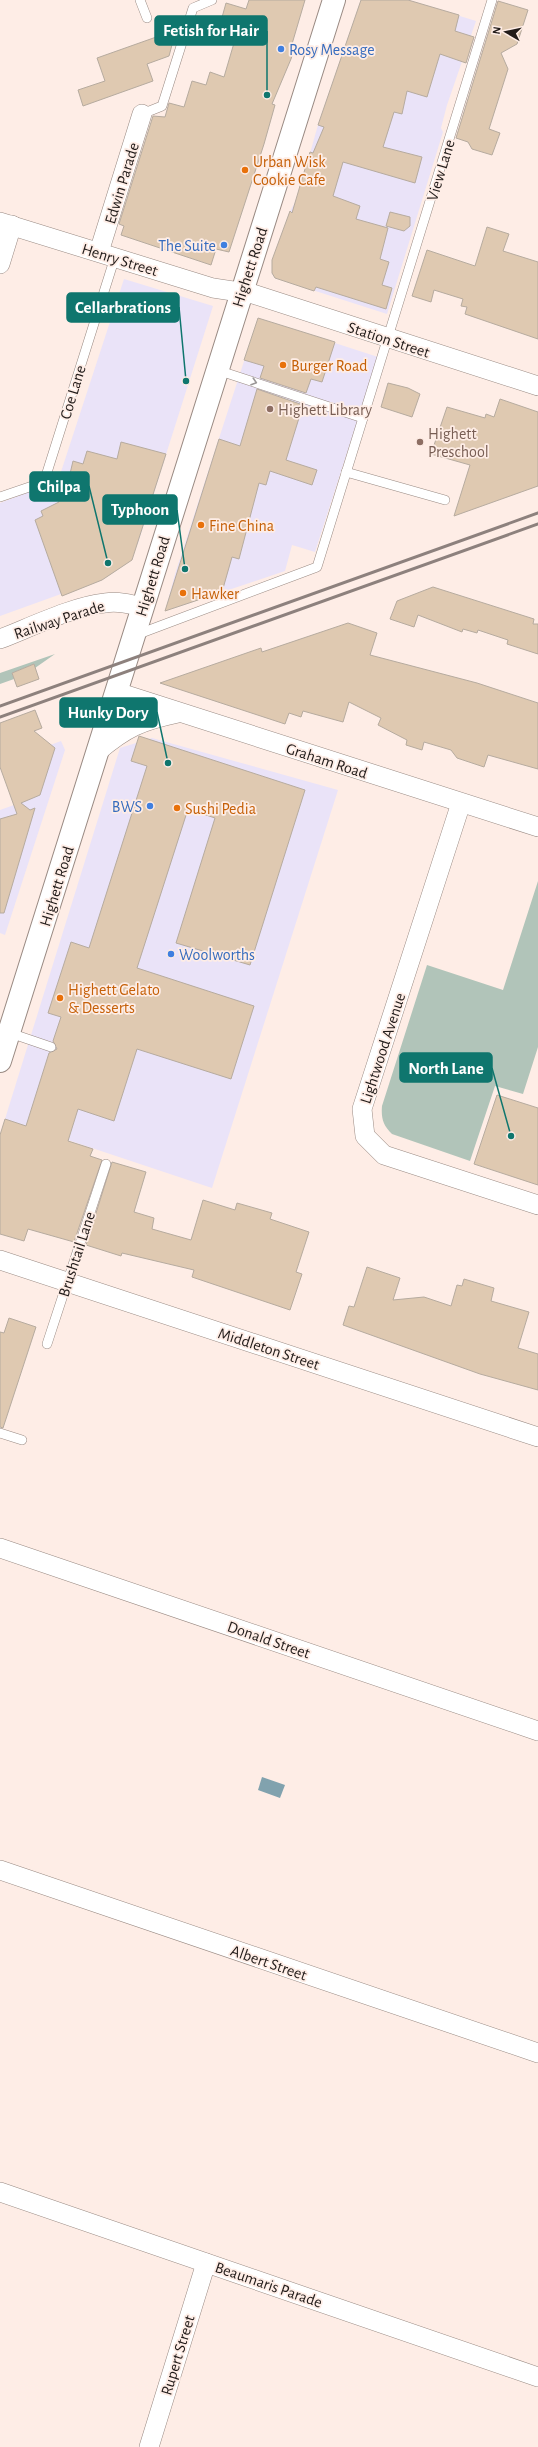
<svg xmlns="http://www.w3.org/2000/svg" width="538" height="2447" font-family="'Alegreya Sans',sans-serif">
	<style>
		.commercial { fill: #eae3f8 }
		.green { fill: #b1c4b9 }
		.water { fill: #81a2ae }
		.building { fill: #dfc9b1; stroke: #b6ab9f }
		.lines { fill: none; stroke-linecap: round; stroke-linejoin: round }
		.service-casing { stroke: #998a83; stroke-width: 10 }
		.minor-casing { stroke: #998a83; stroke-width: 20 }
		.tertiary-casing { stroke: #998a83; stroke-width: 24 }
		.service { stroke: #fff; stroke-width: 9 }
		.minor { stroke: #fff; stroke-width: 19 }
		.tertiary { stroke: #fff; stroke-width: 22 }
		.rail { stroke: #8d817d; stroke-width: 3 }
		.oneway { stroke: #9b9898 }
		.shop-dot { fill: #3f7fe0; stroke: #feede6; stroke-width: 1.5 }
		.food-dot { fill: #e8710a; stroke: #feede6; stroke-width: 1.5 }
		.education-dot { fill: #8d6e63; stroke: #feede6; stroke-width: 1.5 }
		.labels { text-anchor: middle; stroke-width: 3.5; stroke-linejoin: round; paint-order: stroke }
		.shop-label { font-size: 16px; fill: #366cbe; stroke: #feede6; text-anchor: start }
		.food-label { font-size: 16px; fill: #c56008; stroke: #feede6; text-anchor: start }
		.street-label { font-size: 16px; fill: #211b19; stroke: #feede6 }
		.education-label { font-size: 16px; fill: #785e54; stroke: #feede6; text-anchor: start }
		.leader { fill: none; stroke: #0f766e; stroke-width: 1.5 }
		.callout-dot { fill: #0f766e; stroke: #feede6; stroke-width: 1.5 }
		.callout { fill: #0f766e; stroke: #0f766e; stroke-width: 1.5 }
		.callout-label { font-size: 17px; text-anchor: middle; font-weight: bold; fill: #fff }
	</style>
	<rect width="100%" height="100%" fill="#feede6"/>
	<g class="commercial">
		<polygon points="361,0 408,0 476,21 447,105 441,128 443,132 387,314 275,278 272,273 272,263 279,242 290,211 297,199 318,125"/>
		<polygon points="124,279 213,306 138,543 126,564 102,580 63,595 61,594 0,616 0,503 58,481"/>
		<polygon points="258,318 378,357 315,552 292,545 285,571 172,609 167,604 175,574"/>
		<polygon points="152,738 338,790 212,1188 5,1119 120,748"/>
		<polygon points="61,741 65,750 5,935 0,933 0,810 14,805 13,759"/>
	</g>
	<g class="green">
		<polygon points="55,654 35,668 34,664 12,673 14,679 0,684 0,673"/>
		<path d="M 538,881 L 538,1047 L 523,1094 L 495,1086 L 470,1161 L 392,1134 C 383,1125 381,1118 382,1106 L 427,965 L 503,990 Z"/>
	</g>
	<polygon class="water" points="262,1777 285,1785 280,1798 258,1790"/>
	<g class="building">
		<polygon points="249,0 305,0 292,44 295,45 291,59 272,104 275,105 264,144 229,252 216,249 211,265 121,235 124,226 119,224 153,116 165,117 169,103 184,107 192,81 206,85 210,72 224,77 234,43 193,29 195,23 221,21 226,3 246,9"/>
		<polygon points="361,0 408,0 459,15 455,31 474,37 466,63 440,54 427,97 407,91 402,114 394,112 383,147 422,157 415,183 343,162 333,196 360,206 356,219 388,228 380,259 389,262 382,285 392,288 386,309 316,287 314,291 275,278 272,273 272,260 290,211 292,213 310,152 313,153 324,127 318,125"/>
		<polygon points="498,1 528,10 517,44 501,53 508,69 489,129 500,133 492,155 472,149 468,142 456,138"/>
		<polygon points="176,30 169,56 147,64 153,81 83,106 78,90 105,81 97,58"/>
		<polygon points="390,212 410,217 410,226 404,231 386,226"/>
		<polygon points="487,227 509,234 503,251 538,262 538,339 465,314 467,307 461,306 463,299 434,290 431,302 412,296 427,250 475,266"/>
		<polygon points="258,318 335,342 322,382 311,379 306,393 260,378 264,366 244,360"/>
		<polygon points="388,383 408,388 420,394 412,417 381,407"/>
		<polygon points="257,389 303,405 286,460 317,470 312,485 270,471 266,485 259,483 239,559 232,557 222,592 165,611 219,439 240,446"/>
		<polygon points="500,399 538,412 538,486 454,516 470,465 431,454 447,407 485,418 486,414 494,417"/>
		<polygon points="121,442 166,454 132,560 102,580 62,596 35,520 43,516 41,511 59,502 51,479 53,473 69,478 73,461 83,464 87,451 117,459"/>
		<polygon points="433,587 534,619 533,624 538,624 538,654 507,644 508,640 478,630 477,633 463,629 462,632 418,615 414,627 390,619 397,601"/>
		<polygon points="348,623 377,633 370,655 477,683 538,703 538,769 488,755 484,767 457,758 451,750 424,742 422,750 406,745 407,740 378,725 381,718 349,702 343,722 303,711 301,717 289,713 285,724 160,683 261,648 262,652"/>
		<polygon points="34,664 39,679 17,687 12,673"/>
		<polygon points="35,710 42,728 34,731 55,748 40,795 21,803 30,810 35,808 4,913 0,913 0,819 17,814 0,767 0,723"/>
		<polygon points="139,736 305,790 250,965 176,943 215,818 188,809 137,968 254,1006 231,1079 137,1049 114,1121 78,1109 68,1141 93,1149 90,1156 102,1160 74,1242 28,1229 24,1241 0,1234 0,1135 5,1119 26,1126 49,1053 57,1049 53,1041 61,1017 48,1013 71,942 89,948 147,766 131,761"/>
		<polygon points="497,1095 538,1108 538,1185 474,1164"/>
		<polygon points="112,1162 146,1172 134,1212 154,1218 152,1229 191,1240 203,1200 235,1210 237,1203 272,1213 270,1219 309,1232 296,1272 302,1274 290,1310 192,1277 194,1270 122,1253 121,1256 86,1245"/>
		<polygon points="367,1267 400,1278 393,1300 424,1297 451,1306 457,1285 462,1286 464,1279 494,1288 491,1301 529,1312 518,1348 538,1354 538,1390 480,1374 343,1325 349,1306 354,1307"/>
		<polygon points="9,1318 36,1327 3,1428 0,1427 0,1332 4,1333"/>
	</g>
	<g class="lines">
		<g class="service-casing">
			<g id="service">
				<polyline points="140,0 147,18"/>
				<polyline points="142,114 162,106 193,8 212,0"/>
				<polyline points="217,370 363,418"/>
				<polyline points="346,472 445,500"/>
				<polyline points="0,497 44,482 115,257"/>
				<polyline points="136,635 317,567 492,0"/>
				<polyline points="10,1033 51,1047"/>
				<polyline points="47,1344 106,1164"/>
				<polyline points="0,1433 22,1440"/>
			</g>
		</g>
		<g class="minor-casing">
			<g id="minor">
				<polyline points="0,222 213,288 253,294 538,386"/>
				<polyline points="99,252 142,114"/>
				<polyline points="0,264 12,225"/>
				<path d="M 0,639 C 31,627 74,606 105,603 C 118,601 130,604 142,607"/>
				<polyline points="117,692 538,827"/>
				<path d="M 97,752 C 126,727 141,721 178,713"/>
				<polyline points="461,803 362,1109 365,1136 384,1155 538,1205"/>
				<polyline points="0,1260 538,1437"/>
				<polyline points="0,1548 538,1731"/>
				<polyline points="0,1870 538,2053"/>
				<polyline points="0,2192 538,2377"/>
				<polyline points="149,2447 206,2263"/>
			</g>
		</g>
		<g class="tertiary-casing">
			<polyline id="tertiary" points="0,1061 334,0"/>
		</g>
		<use href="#service" class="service"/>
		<use href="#minor" class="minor"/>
		<use href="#tertiary" class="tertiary"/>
		<g class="rail">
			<polyline points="0,706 538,513"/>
			<polyline points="0,717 538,524"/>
		</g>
	</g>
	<defs><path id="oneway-chevron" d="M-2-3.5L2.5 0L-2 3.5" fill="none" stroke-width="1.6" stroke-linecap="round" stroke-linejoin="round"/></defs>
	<use class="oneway" href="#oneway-chevron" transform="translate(254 382) rotate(18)"/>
	<g class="shop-dot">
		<circle cx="281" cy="49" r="4"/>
		<circle cx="224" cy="245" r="4"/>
		<circle cx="150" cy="806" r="4"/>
		<circle cx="171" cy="954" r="4"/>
	</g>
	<g class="food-dot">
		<circle cx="245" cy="170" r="4"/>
		<circle cx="283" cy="365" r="4"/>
		<circle cx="201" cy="525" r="4"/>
		<circle cx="183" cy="593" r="4"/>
		<circle cx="177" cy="808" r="4"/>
		<circle cx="60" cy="998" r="4"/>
	</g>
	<g class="education-dot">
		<circle cx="270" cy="409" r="4"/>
		<circle cx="420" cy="442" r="4"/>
	</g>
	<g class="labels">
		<g class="shop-label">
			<text x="289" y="55">Rosy Message</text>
			<text x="216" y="251" text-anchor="end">The Suite</text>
			<text x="142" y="812" text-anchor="end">BWS</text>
			<text x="179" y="960">Woolworths</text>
		</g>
		<g class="food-label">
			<text x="253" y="167">Urban Wisk<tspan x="253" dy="18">Cookie Cafe</tspan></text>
			<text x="291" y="371">Burger Road</text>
			<text x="209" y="531">Fine China</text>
			<text x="191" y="599">Hawker</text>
			<text x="185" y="814">Sushi Pedia</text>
			<text x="68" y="995">Highett Gelato<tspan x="68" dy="18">&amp; Desserts</tspan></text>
		</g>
		<g class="street-label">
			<text transform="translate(440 170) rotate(-73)" y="6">View Lane</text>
			<text transform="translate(121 183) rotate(-73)" y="6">Edwin Parade</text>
			<text transform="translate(120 259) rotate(17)" y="6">Henry Street</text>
			<text transform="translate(249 267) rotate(-72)" y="6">Highett Road</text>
			<text transform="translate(389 339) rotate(18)" y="6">Station Street</text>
			<text transform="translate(72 392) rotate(-73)" y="6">Coe Lane</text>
			<text transform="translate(152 576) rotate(-73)" y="6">Highett Road</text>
			<text transform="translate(59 619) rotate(-18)" y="6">Railway Parade</text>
			<text transform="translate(327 760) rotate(18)" y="6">Graham Road</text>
			<text transform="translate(56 886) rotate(-73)" y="6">Highett Road</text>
			<text transform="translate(382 1048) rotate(-72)" y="6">Lightwood Avenue</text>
			<text transform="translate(76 1254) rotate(-72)" y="6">Brushtail Lane</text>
			<text transform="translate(269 1348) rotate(18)" y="6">Middleton Street</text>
			<text transform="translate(269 1639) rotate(19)" y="6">Donald Street</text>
			<text transform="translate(269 1962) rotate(19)" y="6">Albert Street</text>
			<text transform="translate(269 2284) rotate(19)" y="6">Beaumaris Parade</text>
			<text transform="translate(177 2355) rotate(-73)" y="6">Rupert Street</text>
		</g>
		<g class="education-label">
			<text x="278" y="415">Highett Library</text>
			<text x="428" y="439">Highett<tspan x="428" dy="18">Preschool</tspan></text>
		</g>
	</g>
	<path class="leader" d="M267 95L267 31M186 381L179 307M108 563L89 486M185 569L177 510M168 763L157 712M511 1136L492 1068"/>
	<g class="callout-dot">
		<circle cx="267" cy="95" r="4"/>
		<circle cx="186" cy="381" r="4"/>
		<circle cx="108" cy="563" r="4"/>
		<circle cx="185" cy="569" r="4"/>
		<circle cx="168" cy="763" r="4"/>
		<circle cx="511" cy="1136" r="4"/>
	</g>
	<g class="callout">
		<rect x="155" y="16" width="112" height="29" rx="4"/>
		<rect x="67" y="293" width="112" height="29" rx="4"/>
		<rect x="30" y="472" width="59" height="29" rx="4"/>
		<rect x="103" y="495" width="74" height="29" rx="4"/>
		<rect x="60" y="698" width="97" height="29" rx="4"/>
		<rect x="400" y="1053" width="92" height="29" rx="4"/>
	</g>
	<g class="callout-label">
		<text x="211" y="36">Fetish for Hair</text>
		<text x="123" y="313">Cellarbrations</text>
		<text x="59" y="492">Chilpa</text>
		<text x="140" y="515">Typhoon</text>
		<text x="108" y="718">Hunky Dory</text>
		<text x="446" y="1074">North Lane</text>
	</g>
	<g transform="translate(506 32) rotate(279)" stroke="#feede6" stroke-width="3" paint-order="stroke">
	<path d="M0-3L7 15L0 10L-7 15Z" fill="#211b19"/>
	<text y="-6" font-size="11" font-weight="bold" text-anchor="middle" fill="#211b19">N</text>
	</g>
</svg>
